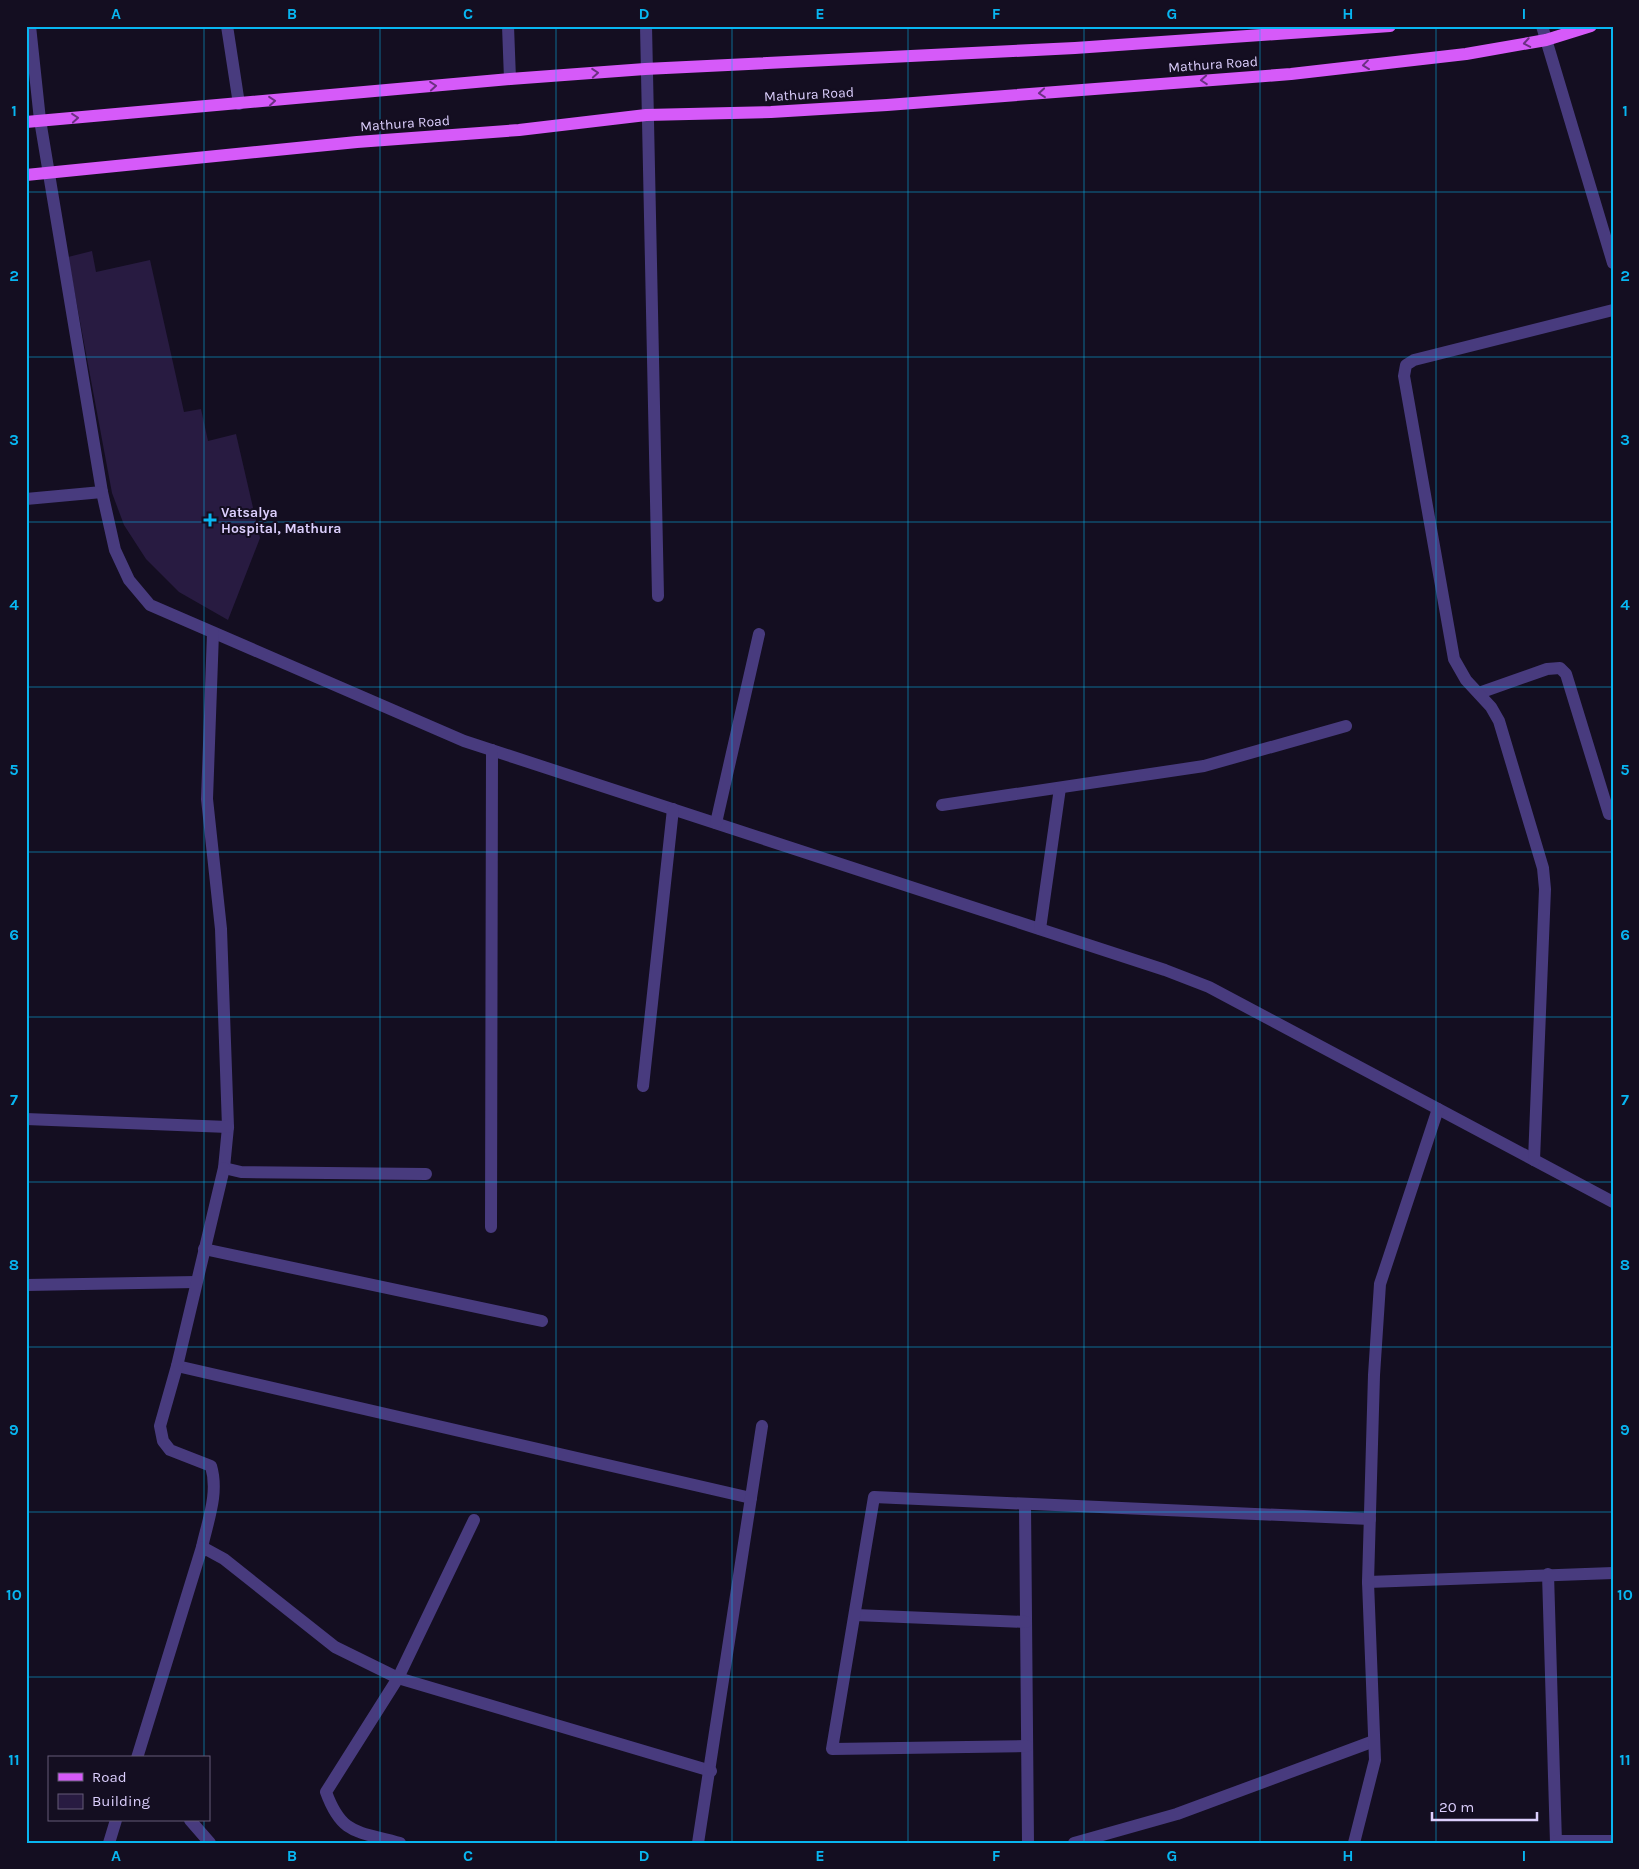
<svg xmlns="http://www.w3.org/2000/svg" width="1639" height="1869" font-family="Karla,sans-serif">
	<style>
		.building { fill: #281b41 }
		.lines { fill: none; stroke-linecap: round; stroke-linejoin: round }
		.minor { stroke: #483b7e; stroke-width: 12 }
		.major { stroke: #d65af9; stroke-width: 12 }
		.oneway { stroke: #6b3082 }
		.grid { fill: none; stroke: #08b6f1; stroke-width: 1; stroke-opacity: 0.55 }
		.poi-dot { fill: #08b6f1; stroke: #140e21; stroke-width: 2 }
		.labels { text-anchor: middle; stroke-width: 4; stroke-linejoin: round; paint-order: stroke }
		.street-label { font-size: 14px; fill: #dccffd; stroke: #140e21 }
		.poi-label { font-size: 14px; font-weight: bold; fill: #dccffd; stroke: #140e21; text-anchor: start }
		.neatline { fill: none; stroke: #08b6f1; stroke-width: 2 }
		.grid-label { font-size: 16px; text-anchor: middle; font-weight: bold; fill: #08b6f1 }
	</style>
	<rect width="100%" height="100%" fill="#140e21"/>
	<polygon class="building" points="92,251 96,272 150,260 184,412 201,409 208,441 236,434 260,538 228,620 179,592 146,559 124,525 112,493 68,257"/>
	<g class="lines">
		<g class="minor">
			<polyline points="30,26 40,120 102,492 115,550 129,580 150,605 464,741 1165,970 1209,987 1613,1202"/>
			<polyline points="227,26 239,104"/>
			<polyline points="508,26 510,79"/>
			<polyline points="646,26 658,596"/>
			<polyline points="1542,26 1613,263"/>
			<polyline points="26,499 102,492"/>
			<polyline points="213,633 207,799 221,929 228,1127 224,1168 241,1172 426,1174"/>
			<polyline points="1479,693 1547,669 1560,668 1566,674 1609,814"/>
			<polyline points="942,805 1204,766 1346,726"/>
			<polyline points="716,823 759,634"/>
			<polyline points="1040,929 1060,788"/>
			<polyline points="643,1086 673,809"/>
			<polyline points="26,1119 228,1127"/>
			<polyline points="1534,1160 1545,889 1543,868 1499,721 1491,707 1466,680 1454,659 1404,376 1406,365 1414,360 1613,310"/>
			<polyline points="491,1227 492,750"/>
			<polyline points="204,1249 542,1321"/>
			<polyline points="26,1285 196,1282"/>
			<polyline points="177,1366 751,1498"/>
			<polyline points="1025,1504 1028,1843"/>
			<path d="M 202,1547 C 208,1520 219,1493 211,1466 L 170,1450 L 163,1441 L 160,1426 L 177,1366 L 224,1168"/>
			<polyline points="1548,1574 1556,1843"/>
			<polyline points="1368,1582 1613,1573"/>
			<polyline points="855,1615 1026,1622"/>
			<polyline points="1027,1746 832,1749 874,1497 1370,1519"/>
			<polyline points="137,1758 202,1547 224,1559 335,1647 398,1678 711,1771"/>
			<polyline points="190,1820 210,1843"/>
			<polyline points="1556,1841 1613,1841"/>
			<polyline points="109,1843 116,1820"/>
			<path d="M 400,1843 C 358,1831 342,1836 326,1792 L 398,1678 L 474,1520"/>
			<polyline points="698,1843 762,1426"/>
			<polyline points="1074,1843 1177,1814 1374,1741"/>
			<polyline points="1354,1843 1375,1760 1368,1582 1374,1375 1380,1284 1438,1109"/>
		</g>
		<g class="major">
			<polyline points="26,122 510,79 645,69 1075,48 1390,26"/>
			<polyline points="26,175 357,142 519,130 646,115 771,112 887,105 1291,74 1466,54 1546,40 1591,26"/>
		</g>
	</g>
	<defs><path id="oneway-chevron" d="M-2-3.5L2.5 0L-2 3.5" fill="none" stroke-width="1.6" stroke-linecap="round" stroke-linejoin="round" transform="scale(1.25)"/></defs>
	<g class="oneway">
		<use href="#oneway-chevron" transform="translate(1527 43) rotate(170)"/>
		<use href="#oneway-chevron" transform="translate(1366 65) rotate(173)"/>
		<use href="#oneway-chevron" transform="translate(595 73) rotate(-4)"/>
		<use href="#oneway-chevron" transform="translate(1204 80) rotate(176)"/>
		<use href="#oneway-chevron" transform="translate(433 86) rotate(-5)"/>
		<use href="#oneway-chevron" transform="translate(1042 93) rotate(175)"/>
		<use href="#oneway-chevron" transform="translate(272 101) rotate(-5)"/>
		<use href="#oneway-chevron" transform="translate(75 118) rotate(-5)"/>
	</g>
	<path class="grid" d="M 204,26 L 204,1758M 380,26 L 380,1843M 556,26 L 556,1843M 732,26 L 732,1843M 908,26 L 908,1843M 1084,26 L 1084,1843M 1260,26 L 1260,1843M 1436,26 L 1436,1843M 26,192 L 1613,192M 26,357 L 1613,357M 26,522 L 1613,522M 26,687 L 1613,687M 26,852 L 1613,852M 26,1017 L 1613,1017M 26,1182 L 1613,1182M 26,1347 L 1613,1347M 26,1512 L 1613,1512M 26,1677 L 1613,1677M 204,1820 L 204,1843"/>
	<path class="poi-dot" d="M207.5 512.5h5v5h5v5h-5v5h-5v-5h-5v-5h5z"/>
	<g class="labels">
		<g class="street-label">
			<text transform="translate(1213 64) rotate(-4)" y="5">Mathura Road</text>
			<text transform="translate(809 94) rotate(-3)" y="5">Mathura Road</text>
			<text transform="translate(405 123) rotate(-4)" y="5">Mathura Road</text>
		</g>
		<g class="poi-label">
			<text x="221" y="517">Vatsalya<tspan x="221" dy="16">Hospital, Mathura</tspan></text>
		</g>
	</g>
	<rect width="1639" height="1869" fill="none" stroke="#140e21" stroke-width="55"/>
	<rect x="48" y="1756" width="162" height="65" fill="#140e21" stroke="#645b79"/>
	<rect x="58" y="1773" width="25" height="8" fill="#d65af9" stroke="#645b79"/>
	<text x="92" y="1782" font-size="15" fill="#dccffd">Road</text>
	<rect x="58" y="1794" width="25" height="15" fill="#281b41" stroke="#645b79"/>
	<text x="92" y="1806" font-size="15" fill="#dccffd">Building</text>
	<path d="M1432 1812v8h105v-8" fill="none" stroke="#dccffd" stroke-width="2.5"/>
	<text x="1439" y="1812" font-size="15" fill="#dccffd" stroke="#140e21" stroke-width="4" paint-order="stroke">20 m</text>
	<rect x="28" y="28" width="1584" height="1814" class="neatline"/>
	<g class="grid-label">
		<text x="116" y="19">A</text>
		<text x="292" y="19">B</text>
		<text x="468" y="19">C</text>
		<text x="644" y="19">D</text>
		<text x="820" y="19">E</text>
		<text x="996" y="19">F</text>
		<text x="1172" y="19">G</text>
		<text x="1348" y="19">H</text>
		<text x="1524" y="19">I</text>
		<text x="14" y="116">1</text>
		<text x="1625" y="116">1</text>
		<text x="14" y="281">2</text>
		<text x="1625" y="281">2</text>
		<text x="14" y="445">3</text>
		<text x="1625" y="445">3</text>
		<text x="14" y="610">4</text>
		<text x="1625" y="610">4</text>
		<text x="14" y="775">5</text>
		<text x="1625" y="775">5</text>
		<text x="14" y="940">6</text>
		<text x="1625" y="940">6</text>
		<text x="14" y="1105">7</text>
		<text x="1625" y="1105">7</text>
		<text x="14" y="1270">8</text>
		<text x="1625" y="1270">8</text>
		<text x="14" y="1435">9</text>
		<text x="1625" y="1435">9</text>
		<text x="14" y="1600">10</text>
		<text x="1625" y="1600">10</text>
		<text x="14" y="1765">11</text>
		<text x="1625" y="1765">11</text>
		<text x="116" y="1861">A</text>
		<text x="292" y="1861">B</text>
		<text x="468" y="1861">C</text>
		<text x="644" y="1861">D</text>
		<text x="820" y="1861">E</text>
		<text x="996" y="1861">F</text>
		<text x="1172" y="1861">G</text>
		<text x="1348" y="1861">H</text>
		<text x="1524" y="1861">I</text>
	</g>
</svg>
